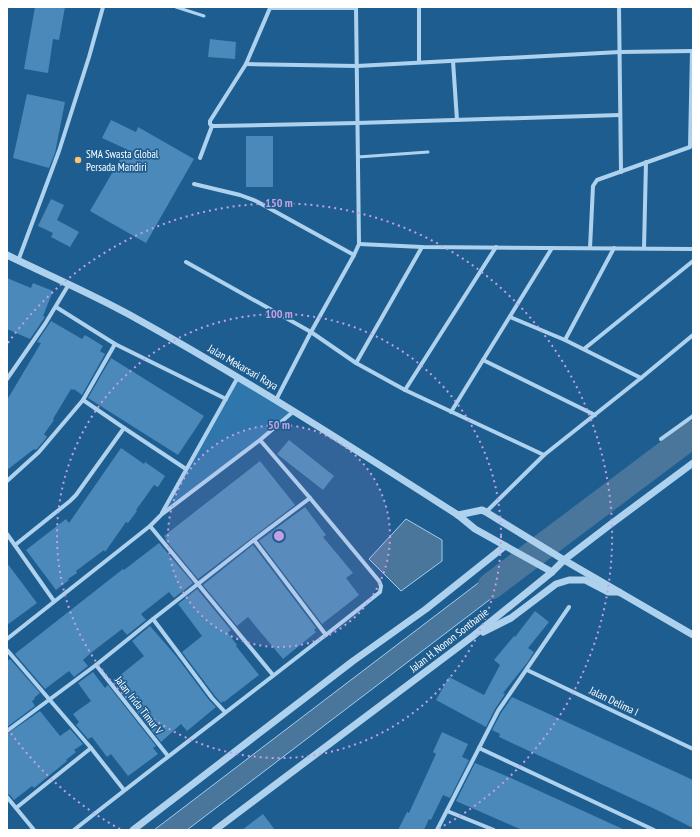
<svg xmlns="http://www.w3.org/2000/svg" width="700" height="837" font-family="'PT Sans Narrow',sans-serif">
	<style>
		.green { fill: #2e76ac }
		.water { fill: #49769a; stroke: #a1ceef }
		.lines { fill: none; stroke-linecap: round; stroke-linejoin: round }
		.river { stroke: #49769a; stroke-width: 27 }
		.building { fill: #4a89b9 }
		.service { stroke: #aed2ed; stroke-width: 3 }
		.minor { stroke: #aed2ed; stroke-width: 4 }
		.tertiary { stroke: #aed2ed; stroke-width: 7 }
		.ring { fill: none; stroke: #c4a0e2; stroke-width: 2; stroke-dasharray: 2 4 }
		.poi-dot { fill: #fcc26d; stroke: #1e5d90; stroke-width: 1.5 }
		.labels { text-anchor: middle; stroke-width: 3.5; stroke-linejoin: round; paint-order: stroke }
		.poi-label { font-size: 11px; fill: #fff; stroke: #1e5d90; text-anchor: start }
		.street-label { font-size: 11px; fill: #fff; stroke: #1e5d90 }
		.centre { fill: #c4a0e2; stroke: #1e5d90; stroke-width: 2 }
		.ring-label { font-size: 12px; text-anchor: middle; font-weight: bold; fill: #c4a0e2; stroke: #1e5d90; stroke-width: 3.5; stroke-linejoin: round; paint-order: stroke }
	</style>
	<rect width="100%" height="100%" fill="#1e5d90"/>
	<polygon class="green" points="238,377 294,411 260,440 161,515"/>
	<g class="water">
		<polygon points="406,519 442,540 442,561 401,591 369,559"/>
		<polygon points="511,558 530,569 187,830 154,830"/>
	</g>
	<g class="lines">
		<polyline class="river" points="491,586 548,543 693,434"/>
	</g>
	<g class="building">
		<polygon points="35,7 65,7 59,40 53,39 48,73 24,69"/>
		<polygon points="210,39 236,42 235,59 208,57"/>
		<polygon points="27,94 65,102 55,153 49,168 13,158"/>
		<polygon points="111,120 136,132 138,127 194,159 146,243 90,211 126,149 102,138"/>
		<rect x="246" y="136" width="27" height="51"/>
		<polygon points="51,199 64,205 57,220 79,232 70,247 51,237 53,233 38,226"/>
		<polygon points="7,278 31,288 33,283 53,291 43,316 45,317 30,339 7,329"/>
		<polygon points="51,321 82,339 85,335 103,346 100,351 105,354 82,395 74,389 73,390 71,389 53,419 54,420 44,434 47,437 43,442 36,450 34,449 7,470 7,400 41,343 37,342"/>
		<polygon points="111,358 204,416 178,455 88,398"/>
		<polygon points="289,440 334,476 323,490 277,454"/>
		<polygon points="121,448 144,464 145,462 165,476 158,487 154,485 136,510 137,511 128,523 126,522 105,552 104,550 76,571 77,573 68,579 69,580 56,590 26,550 66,519 69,523"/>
		<polygon points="260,461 295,505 198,579 165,539 166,538 164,536"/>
		<polygon points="305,507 326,535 323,537 353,573 346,578 359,595 322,624 259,541"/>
		<polygon points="159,543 193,583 174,598 169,592 141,614 146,620 127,635 122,629 92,652 83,660 88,666 74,677 69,671 45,689 15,654 16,653 123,569 124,570"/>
		<polygon points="253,545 316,628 314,630 316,632 283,659 248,617 237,626 203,585"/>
		<polygon points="7,563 37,603 7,625"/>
		<polygon points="197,589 231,630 228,633 237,645 236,646 259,675 224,702 223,701 221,703 215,696 182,652 202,636 178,604"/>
		<polygon points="535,611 549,622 528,648 534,652 527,663 503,693 505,694 495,709 486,727 436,700 449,677 484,695 500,665 494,660 514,636 515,637"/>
		<polygon points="150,626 176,656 209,700 216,707 187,731 181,724 161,742 113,681 144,656 132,641"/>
		<polygon points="10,659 40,693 34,698 35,699 32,701 35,706 7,727 7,661"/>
		<polygon points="93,672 105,688 108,685 156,746 153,748 158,754 128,776 111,754 107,757 92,737 88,739 76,725 79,722 73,714 91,701 78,683"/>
		<polygon points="512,697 693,780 693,828 655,809 499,737 500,734 492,730 501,713"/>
		<polygon points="40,711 60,736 70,729 83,744 74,750 76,752 66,760 67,761 34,788 32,786 14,800 10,795 7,794 7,734"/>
		<polygon points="442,732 468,744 462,757 469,760 450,798 443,795 431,820 429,819 424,830 398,830 407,812 409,813 436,754 433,752"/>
		<polygon points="475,763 511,778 625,830 522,830 456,801"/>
		<polygon points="263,814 275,830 242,830"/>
	</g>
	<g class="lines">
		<g class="service">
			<polyline points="176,7 204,16"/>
			<polyline points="358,157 428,152"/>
		</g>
		<g class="minor">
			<polyline points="419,7 419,62"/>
			<polyline points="619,7 621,172"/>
			<polyline points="356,8 270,8 246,64 210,121 210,124 212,126 215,126 357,123 620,115"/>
			<polyline points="453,61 457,120"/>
			<polyline points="246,64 357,66 620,52 693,51"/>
			<polyline points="200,158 212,126"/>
			<polyline points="194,184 240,195 256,201 354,255"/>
			<polyline points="359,244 422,247 693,249"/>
			<polyline points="590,248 593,186 597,180 690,147 692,51"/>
			<polyline points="644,248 646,162"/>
			<polyline points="18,261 59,151 89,57 103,7"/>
			<polyline points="186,262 311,332 356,363 405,390 544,455"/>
			<polyline points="56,307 115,344 226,399"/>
			<polyline points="510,317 565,340 641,378"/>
			<polyline points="565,340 614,248"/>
			<polyline points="584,349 693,261"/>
			<polyline points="483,360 595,415"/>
			<polyline points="356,363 422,247"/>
			<polyline points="7,379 45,324 69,284"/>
			<polyline points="405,390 496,247"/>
			<polyline points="83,400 124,428 186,469"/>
			<polyline points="276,400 311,332 354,255 359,244 356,7"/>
			<polyline points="451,412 552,248"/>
			<polyline points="661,439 693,416"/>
			<polyline points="7,481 39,452 83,400 115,344"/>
			<polyline points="486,512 544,455 641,378 693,335"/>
			<polyline points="162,513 238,377"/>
			<polyline points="150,526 273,675"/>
			<polyline points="7,534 54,601"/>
			<polyline points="254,540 326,635"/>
			<polyline points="15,545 70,501 76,495 124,428"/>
			<polyline points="153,619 212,698 225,712"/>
			<polyline points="7,639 150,526 161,515 260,440 294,411"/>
			<polyline points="7,650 91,748 124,790"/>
			<polyline points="96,665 168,756"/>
			<polyline points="527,670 693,749"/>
			<polyline points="7,731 96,665 153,619 203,580 254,540 310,498"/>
			<polyline points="479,748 654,830"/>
			<polyline points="7,797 34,830"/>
			<polyline points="16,808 91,748"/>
			<polyline points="447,811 494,830"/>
			<path d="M 74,830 C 175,750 279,673 380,592 L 381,586 L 379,581 L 310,498 L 260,440"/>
			<polyline points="437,830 498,711 569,607"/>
		</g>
		<g class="tertiary">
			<path d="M 7,255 C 48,275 90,293 130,315 C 242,377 350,446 458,515 L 475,529 L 552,572"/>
			<polyline points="458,515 482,510 486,512 564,560 693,635"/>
			<polyline points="483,632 511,618 556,584 569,580 585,580 608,592 619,592"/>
			<polyline points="133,830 353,661 426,609 505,546"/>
			<polyline points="215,830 473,636 552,572 564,560 611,524 693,463"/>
		</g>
	</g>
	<circle cx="279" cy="536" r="111" fill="#c4a0e2" fill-opacity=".12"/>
	<g class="ring">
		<circle cx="279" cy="536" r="111"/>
		<circle cx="279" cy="536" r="222"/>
		<path d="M120 829A333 333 0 0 1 8 729M8 343A333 333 0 1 1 438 829"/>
	</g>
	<circle class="poi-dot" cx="78" cy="160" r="4"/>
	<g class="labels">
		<g class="poi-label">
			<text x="86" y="158">SMA Swasta Global<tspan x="86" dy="13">Persada Mandiri</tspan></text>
		</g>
		<g class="street-label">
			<text transform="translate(243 367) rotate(30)" y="4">Jalan Mekarsari Raya</text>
			<text transform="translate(449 640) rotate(-38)" y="4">Jalan H. Nonon Sonthanie</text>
			<text transform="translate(614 701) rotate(26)" y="4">Jalan Delima I</text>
			<text transform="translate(139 705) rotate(52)" y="4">Jalan Irida Timur V</text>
		</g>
	</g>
	<circle cx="279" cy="536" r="6" class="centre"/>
	<g class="ring-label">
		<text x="279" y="207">150 m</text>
		<text x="279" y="318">100 m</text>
		<text x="279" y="429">50 m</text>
	</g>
	<rect width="700" height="837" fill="none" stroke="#ffffff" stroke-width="16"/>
</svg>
